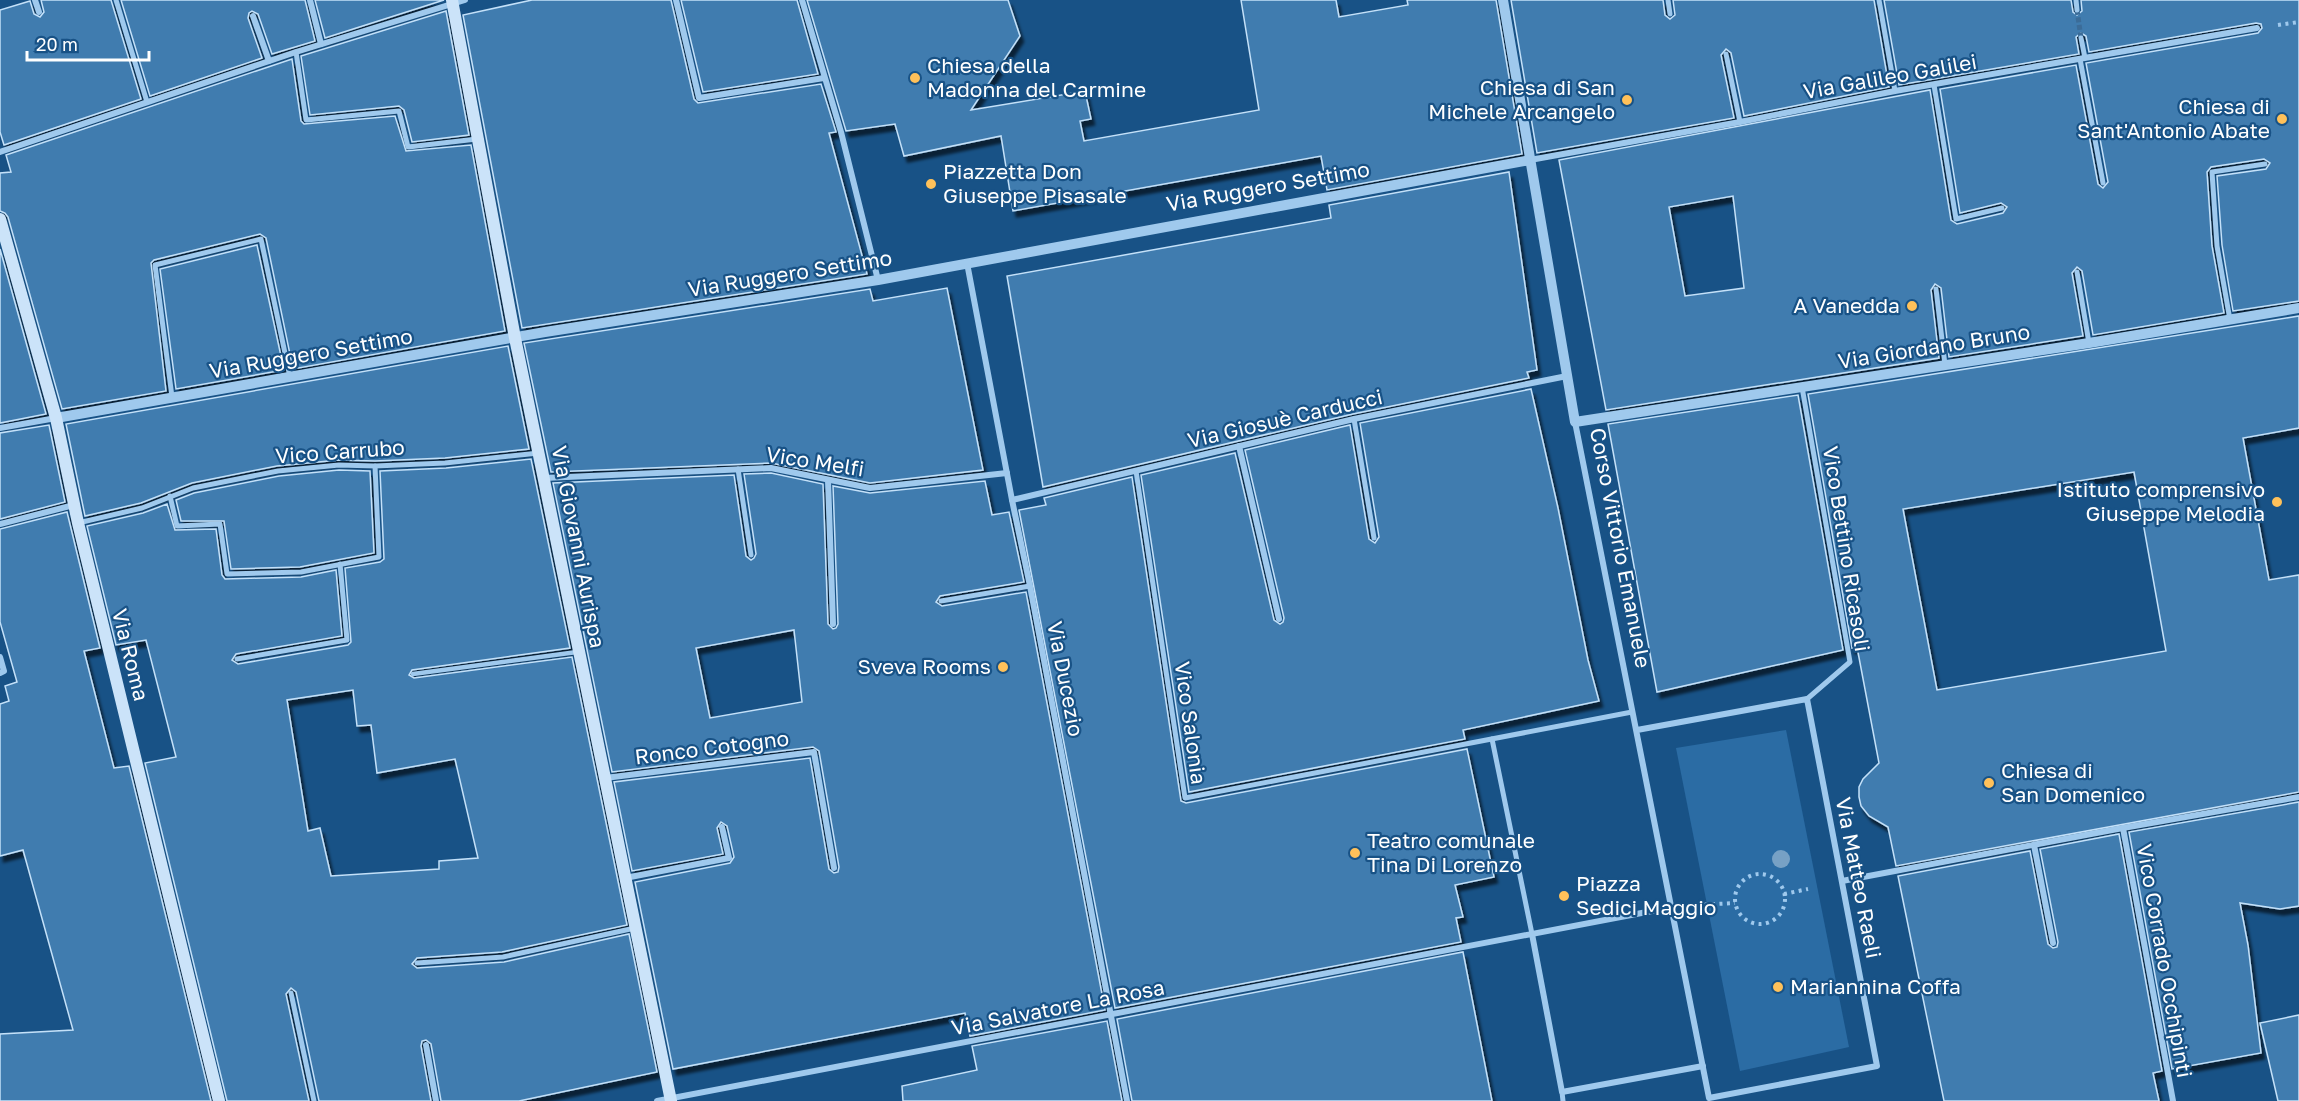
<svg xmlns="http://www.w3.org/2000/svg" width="2299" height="1101" font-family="'Golos Text',sans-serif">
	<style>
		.green { fill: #2b6ca4 }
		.building { fill: #417caf; stroke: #c4e1f9; stroke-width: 1.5; fill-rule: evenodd; filter: url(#shadow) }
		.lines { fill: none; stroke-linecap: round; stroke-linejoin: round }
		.pedestrian-tunnel { stroke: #3b6c98; stroke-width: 5; stroke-dasharray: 5 2.5; stroke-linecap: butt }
		.path { stroke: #9fc9ed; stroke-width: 4; stroke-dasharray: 3 4.5; stroke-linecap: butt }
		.service { stroke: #9fc9ed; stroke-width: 4.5 }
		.pedestrian { stroke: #9fc9ed; stroke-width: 5 }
		.minor { stroke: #9fc9ed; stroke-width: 6 }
		.tertiary { stroke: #9fc9ed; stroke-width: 10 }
		.secondary { stroke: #cbe3f9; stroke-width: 12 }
		.tree { fill: #77a1c5 }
		.poi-dot { fill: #ffc15a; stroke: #185286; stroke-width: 2 }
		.labels { text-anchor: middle; stroke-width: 4.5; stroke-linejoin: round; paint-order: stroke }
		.poi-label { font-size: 21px; fill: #fff; stroke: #185286; text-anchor: start }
		.street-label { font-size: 21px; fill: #fff; stroke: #185286 }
	</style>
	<defs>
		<filter id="shadow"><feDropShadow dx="3.5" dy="6" stdDeviation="1.5" flood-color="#0009"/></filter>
	</defs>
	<rect width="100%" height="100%" fill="#185286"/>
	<polygon class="green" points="1786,730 1849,1047 1740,1071 1676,748"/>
	<g class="building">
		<polygon points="41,0 111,0 141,99 4,145 0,132 0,10 30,1 34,14 40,17 44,12"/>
		<polygon points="121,0 305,0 315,41 272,54 258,14 252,11 249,13 248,18 262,58 150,96"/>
		<polygon points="315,0 444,0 325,38"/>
		<polygon points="532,0 671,0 694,99 698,103 821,84 836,132 829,133 867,274 522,328 463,15"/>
		<polygon points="681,0 797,0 818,74 703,92"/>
		<polygon points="807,0 1008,0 1020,36 971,110 1085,91 1091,119 1080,121 1084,141 1259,110 1241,0 1336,0 1339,17 1408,5 1407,0 1496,0 1522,154 1327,190 1321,156 1013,211 1001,136 904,156 895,124 846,131"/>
		<polygon points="1511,0 1663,0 1665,15 1670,19 1675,15 1673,0 1874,0 1889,87 1744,116 1731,53 1726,49 1721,55 1734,118 1537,153"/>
		<path d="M 1884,0 L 2071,0 L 2073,12 L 2077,15 L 2082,11 L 2081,0 L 2299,0 L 2299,301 L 2233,311 L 2222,245 L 2217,176 L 2266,169 L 2270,163 L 2264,159 L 2211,167 L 2207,172 L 2212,246 L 2224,313 L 2093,335 L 2082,271 L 2077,267 L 2072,273 L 2083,336 L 1949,357 L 1941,288 L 1935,284 L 1931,290 L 1939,358 L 1606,410 L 1559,160 L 1930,90 L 1951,220 L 1957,224 L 2003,213 L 2007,207 L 2001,203 L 1960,213 L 1940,89 L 2076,65 L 2098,184 L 2103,188 L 2108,182 L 2086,63 L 2258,33 L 2262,28 L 2261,24 L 2256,23 L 2089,52 L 2086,36 L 2081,33 L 2076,37 L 2079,54 L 1899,85 ZM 1733,196 L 1744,288 L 1685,296 L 1669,207 Z"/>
		<polygon points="446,11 469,135 412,142 404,110 399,106 310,115 301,56"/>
		<polygon points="292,59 301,121 304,124 395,116 406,151 471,145 505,331 293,369 266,238 260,234 154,260 151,263 166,391 62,409 8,217 5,213 0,211 0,173 11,172 6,155"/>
		<polygon points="1509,172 1537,370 1527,372 1529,378 1353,414 1043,487 1007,276 1331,218 1329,205"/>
		<polygon points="257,245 284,370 176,389 160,269"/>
		<polygon points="0,249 46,414 0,423"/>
		<polygon points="947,288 983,470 870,483 771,463 551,472 524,343 870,289 873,301"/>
		<path d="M 2299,316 L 2299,428 L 2243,438 L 2269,580 L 2299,575 L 2299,792 L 1896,866 L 1888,827 L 1869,816 L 1861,806 L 1859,797 L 1859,787 L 1863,779 L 1879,763 L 1857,647 L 1852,648 L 1808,394 ZM 2134,472 L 2166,651 L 1937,690 L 1903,509 Z"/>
		<polygon points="508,346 529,449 445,458 375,461 339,460 277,466 192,483 141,503 85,516 66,424"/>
		<polygon points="1531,389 1558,508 1588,660 1599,701 1463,730 1465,739 1189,792 1141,475 1235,453 1274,620 1280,624 1283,622 1284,618 1245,450 1350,425 1369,539 1375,543 1379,537 1360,423"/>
		<polygon points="1798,395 1843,650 1657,692 1608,424"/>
		<polygon points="49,425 65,502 0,519 0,433"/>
		<path d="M 531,459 L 570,648 L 412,670 L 409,675 L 414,678 L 572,657 L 627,925 L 502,952 L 417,958 L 412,964 L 417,968 L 504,962 L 629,934 L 657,1072 L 519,1101 L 441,1101 L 431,1044 L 426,1040 L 422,1041 L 421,1046 L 431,1101 L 319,1101 L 296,992 L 291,988 L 286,994 L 309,1101 L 227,1101 L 145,763 L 176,757 L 146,640 L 116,645 L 87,526 L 143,513 L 167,504 L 175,530 L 216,529 L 222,575 L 225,579 L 301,577 L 336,570 L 342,636 L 236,654 L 232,660 L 238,664 L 348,645 L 351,642 L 345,568 L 380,562 L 384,559 L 380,471 L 446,468 ZM 353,690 L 357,726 L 371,725 L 377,773 L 455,759 L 478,858 L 439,861 L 439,869 L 331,876 L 320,828 L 308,831 L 287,700 Z"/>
		<polygon points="339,470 370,471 374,553 300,567 231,569 224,521 181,521 176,500 194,493 279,476"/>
		<path d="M 771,473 L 823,484 L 828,624 L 833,629 L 836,628 L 838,624 L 833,486 L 870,493 L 985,481 L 992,515 L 1009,512 L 1024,582 L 940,596 L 936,602 L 942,606 L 1026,592 L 1105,1010 L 970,1036 L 965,1013 L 673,1069 L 635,882 L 730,863 L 734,857 L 727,826 L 721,822 L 717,828 L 723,854 L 632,871 L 614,782 L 810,758 L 829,869 L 834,873 L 838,872 L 839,867 L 819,751 L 813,747 L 612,772 L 553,483 L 734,475 L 746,556 L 751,560 L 754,558 L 756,554 L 744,474 ZM 794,630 L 802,702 L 710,718 L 696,648 Z"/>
		<polygon points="1132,477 1181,801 1186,803 1467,749 1494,877 1455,885 1463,917 1456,918 1461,942 1115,1008 1019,510 1046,505 1044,498"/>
		<polygon points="67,512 100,648 84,651 114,768 129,766 211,1101 0,1101 0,1034 73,1030 23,850 0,856 0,704 9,701 5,686 17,682 0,622 0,529"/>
		<polygon points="2299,802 2299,906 2280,909 2240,903 2248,945 2261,1053 2172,1069 2129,832"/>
		<polygon points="2119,834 2162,1071 2153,1073 2159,1101 1944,1101 1898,876 2030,851 2048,944 2053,948 2057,947 2058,942 2040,849"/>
		<polygon points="1463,952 1492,1101 1132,1101 1117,1019"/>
		<polygon points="2299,1015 2299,1101 2278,1101 2260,1023"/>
		<polygon points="1107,1021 1122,1101 903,1101 902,1086 977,1070 972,1046"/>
	</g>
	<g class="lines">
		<polyline class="pedestrian-tunnel" points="2077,10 2081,38"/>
		<g class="path">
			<polyline points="2278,25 2299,22"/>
			<circle cx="1760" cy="899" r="25"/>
			<polyline points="1784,894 1808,889"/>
			<polyline points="1697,905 1735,903"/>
		</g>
		<polyline class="service" points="413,674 577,652"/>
		<g class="pedestrian">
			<polyline points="116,0 147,102"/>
			<polyline points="1668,0 1670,14"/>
			<polyline points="1879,0 1895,91"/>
			<polyline points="2076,0 2077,10"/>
			<polyline points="2081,38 2085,58"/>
			<polyline points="296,52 306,120 399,111 408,147 477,139"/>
			<polyline points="1726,54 1740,122"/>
			<polyline points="2080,59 2103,183"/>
			<polyline points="1934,85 1956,219 2002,208"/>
			<polyline points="2077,272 2089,343"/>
			<polyline points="1936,289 1945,365"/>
			<polyline points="2230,320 2217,246 2212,172 2265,164"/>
			<polyline points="1802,387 1850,662 1807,699"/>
			<polyline points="172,397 155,265 261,239 290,377"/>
			<polyline points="1354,419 1374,538"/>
			<polyline points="738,469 751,555"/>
			<polyline points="1136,471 1185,798 1632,712"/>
			<polyline points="170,496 177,526 220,524 227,574 301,572 379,557 375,466"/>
			<polyline points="78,523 142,508 193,488 278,471 339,465 375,466 445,463 539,453"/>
			<polyline points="941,601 1030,586"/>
			<polyline points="237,659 347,640 340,564"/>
			<polyline points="1492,739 1532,934"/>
			<polyline points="417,963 503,957 635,928"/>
			<polyline points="291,993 314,1101"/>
			<polyline points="1562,1092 1563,1101"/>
		</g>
		<g class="minor">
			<polyline points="35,0 39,12"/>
			<polyline points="310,0 321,44"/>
			<polyline points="676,0 699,98 824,78"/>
			<polyline points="802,0 841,132 878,280"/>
			<polyline points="253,16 269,61"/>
			<polyline points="0,152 296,52 465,0"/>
			<polyline points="1530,160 1740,122 1895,91 2257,28"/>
			<polyline points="967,263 1012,500 1030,586 1127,1101"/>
			<polyline points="1575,422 1709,1098 1877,1066 1807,699 1637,730"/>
			<polyline points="0,428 56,418"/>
			<polyline points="1239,446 1279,619"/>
			<polyline points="544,478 771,468 870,488 1007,473"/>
			<polyline points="828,480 833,624"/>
			<polyline points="1012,500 1354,419 1567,376"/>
			<polyline points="0,524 74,505"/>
			<polyline points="0,657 4,671 0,673"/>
			<polyline points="605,778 814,752 834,868"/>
			<polyline points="2123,828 2173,1101"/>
			<polyline points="2034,845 2053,943"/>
			<polyline points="625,878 729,858 722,827"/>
			<polyline points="1842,881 2123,828 2299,797"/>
			<polyline points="1532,934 1562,1092 1703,1066"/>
			<polyline points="426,1045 436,1101"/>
			<polyline points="657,1101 1673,907"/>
		</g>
		<g class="tertiary">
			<polyline points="1503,0 1575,422 2089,343 2299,308"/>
			<polyline points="56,418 545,332 878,280 1530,160"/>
		</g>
		<g class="secondary">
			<polyline points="452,0 515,338 671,1101"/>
			<polyline points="0,219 56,418 78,523 219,1101"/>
		</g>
	</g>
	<circle class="tree" cx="1781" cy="859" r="9"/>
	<g class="poi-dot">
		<circle cx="915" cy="78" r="6"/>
		<circle cx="1627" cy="100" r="6"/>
		<circle cx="2282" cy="119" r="6"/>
		<circle cx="931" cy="184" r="6"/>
		<circle cx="1912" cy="306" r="6"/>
		<circle cx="2277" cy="502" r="6"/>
		<circle cx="1003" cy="667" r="6"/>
		<circle cx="1989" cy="783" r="6"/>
		<circle cx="1355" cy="853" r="6"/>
		<circle cx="1564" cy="896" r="6"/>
		<circle cx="1778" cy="987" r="6"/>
	</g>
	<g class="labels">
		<g class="poi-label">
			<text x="927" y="73">Chiesa della<tspan x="927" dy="24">Madonna del Carmine</tspan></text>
			<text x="1615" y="95" text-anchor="end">Chiesa di San<tspan x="1615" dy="24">Michele Arcangelo</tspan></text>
			<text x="2270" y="114" text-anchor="end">Chiesa di<tspan x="2270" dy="24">Sant'Antonio Abate</tspan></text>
			<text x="943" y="179">Piazzetta Don<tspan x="943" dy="24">Giuseppe Pisasale</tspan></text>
			<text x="1900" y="313" text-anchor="end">A Vanedda</text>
			<text x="2265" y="497" text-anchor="end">Istituto comprensivo<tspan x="2265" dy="24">Giuseppe Melodia</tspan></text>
			<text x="991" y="674" text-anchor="end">Sveva Rooms</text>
			<text x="2001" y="778">Chiesa di<tspan x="2001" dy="24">San Domenico</tspan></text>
			<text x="1367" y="848">Teatro comunale<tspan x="1367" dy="24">Tina Di Lorenzo</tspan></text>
			<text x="1576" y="891">Piazza<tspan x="1576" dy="24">Sedici Maggio</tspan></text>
			<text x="1790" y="994">Mariannina Coffa</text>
		</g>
		<g class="street-label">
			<text transform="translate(1890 77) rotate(-10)" y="7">Via Galileo Galilei</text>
			<text transform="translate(1268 187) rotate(-10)" y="7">Via Ruggero Settimo</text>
			<text transform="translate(790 274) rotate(-9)" y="7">Via Ruggero Settimo</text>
			<text transform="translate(1934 347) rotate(-9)" y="7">Via Giordano Bruno</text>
			<text transform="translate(311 354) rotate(-10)" y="7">Via Ruggero Settimo</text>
			<text transform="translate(1285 419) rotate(-13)" y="7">Via Giosuè Carducci</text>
			<text transform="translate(340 452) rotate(-4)" y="7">Vico Carrubo</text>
			<text transform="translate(815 462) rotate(9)" y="7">Vico Melfi</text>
			<text transform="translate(578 547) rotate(79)" y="7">Via Giovanni Aurispa</text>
			<text transform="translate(1620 548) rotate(79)" y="7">Corso Vittorio Emanuele</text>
			<text transform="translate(1846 549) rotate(81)" y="7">Vico Bettino Ricasoli</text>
			<text transform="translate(130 655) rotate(76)" y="7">Via Roma</text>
			<text transform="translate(1065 679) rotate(79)" y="7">Via Ducezio</text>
			<text transform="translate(1190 723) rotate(82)" y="7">Vico Salonia</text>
			<text transform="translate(712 748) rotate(-7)" y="7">Ronco Cotogno</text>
			<text transform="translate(1858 878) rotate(79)" y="7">Via Matteo Raeli</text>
			<text transform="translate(2164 961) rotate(80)" y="7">Vico Corrado Occhipinti</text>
			<text transform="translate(1058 1008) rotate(-11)" y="7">Via Salvatore La Rosa</text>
		</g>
	</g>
	<path d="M27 51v9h122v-9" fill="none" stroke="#ffffff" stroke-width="3"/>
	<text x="36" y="51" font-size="18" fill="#ffffff" stroke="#185286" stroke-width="4.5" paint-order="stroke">20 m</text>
</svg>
